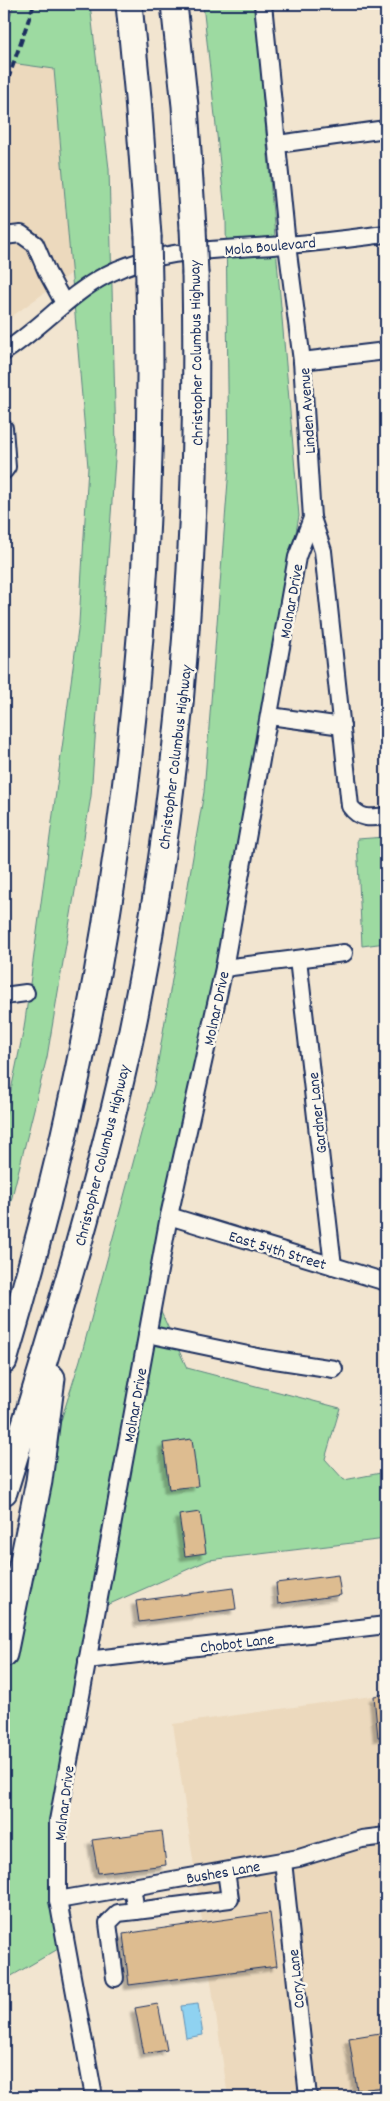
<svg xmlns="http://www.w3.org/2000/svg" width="390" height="2101" font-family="Dekko,sans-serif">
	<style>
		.built { fill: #ecd9bd }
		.green { fill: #9ddaa1; stroke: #5c8480 }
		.water { fill: #8fd2f1; stroke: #6191b6 }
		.building { fill: #ddbc90; stroke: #1b2f5e; filter: url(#shadow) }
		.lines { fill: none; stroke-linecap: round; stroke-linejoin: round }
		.minor-casing { stroke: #1b2f5e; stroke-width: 20 }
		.highway-casing { stroke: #1b2f5e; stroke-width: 29 }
		.minor { stroke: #fbf7ec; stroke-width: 16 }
		.highway { stroke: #fbf7ec; stroke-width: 25 }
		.rail { stroke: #1b2f5e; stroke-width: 4; stroke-dasharray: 8 4; stroke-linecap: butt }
		.highway-bridge-casing { stroke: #1b2f5e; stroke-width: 29; stroke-linecap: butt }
		.highway-bridge { stroke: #fbf7ec; stroke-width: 25 }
		.labels { text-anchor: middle; stroke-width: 5; stroke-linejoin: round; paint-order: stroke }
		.street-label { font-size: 16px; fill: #1b2f5e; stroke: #fbf7ec }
	</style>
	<defs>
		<filter id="shadow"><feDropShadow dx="-4.5" dy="4.5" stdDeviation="1" flood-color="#0004"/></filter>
	</defs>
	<rect width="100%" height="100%" fill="#f2e5d0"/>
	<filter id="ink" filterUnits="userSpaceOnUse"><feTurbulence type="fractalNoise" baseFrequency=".02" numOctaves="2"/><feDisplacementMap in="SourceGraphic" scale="10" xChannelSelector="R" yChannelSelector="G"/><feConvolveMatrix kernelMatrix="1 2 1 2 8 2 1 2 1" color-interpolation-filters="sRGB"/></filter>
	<g filter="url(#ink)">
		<g class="built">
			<polygon points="4,62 54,69 72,273 4,322"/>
			<polygon points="386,1694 386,2097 228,2097 173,1724"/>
		</g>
		<g class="green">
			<polygon points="14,4 90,4 109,169 116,445 91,796 47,1057 4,1229 4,1124 24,1028 79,623 88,467 54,69 4,62 4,35"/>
			<polygon points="203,4 255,4 299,516 154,1297 187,1368 340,1408 325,1459 344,1480 386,1472 386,1539 209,1560 96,1610 67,1766 65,1945 8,1978 4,1995 4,1602 80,1360 154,1085 204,792 229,468 226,220"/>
			<polygon points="386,837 386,943 362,946 357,839"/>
		</g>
		<polygon class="water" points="198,2004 203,2035 186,2038 181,2006"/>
		<g class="building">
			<polygon points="192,1439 198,1486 169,1489 163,1443"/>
			<polygon points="200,1512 206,1553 185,1556 179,1515"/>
			<polygon points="338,1575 341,1595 278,1604 276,1583"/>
			<polygon points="233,1588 236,1609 139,1622 136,1601"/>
			<polygon points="386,1694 386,1736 378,1737 374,1696"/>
			<polygon points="162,1831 166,1865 98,1873 92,1840"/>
			<polygon points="270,1913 277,1966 129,1985 123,1934"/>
			<polygon points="158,2004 167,2050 144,2054 135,2008"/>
			<polygon points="386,2032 386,2087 357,2090 349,2038"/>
		</g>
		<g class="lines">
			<g class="minor-casing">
				<g id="minor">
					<path d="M 263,4 L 287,245 L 302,361 L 312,518 L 323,551 L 350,806 C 360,820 371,818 386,816"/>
					<polyline points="278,144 386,129"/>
					<polyline points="4,236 21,234 35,244 47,272 64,303"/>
					<path d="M 4,352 C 40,329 68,295 106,275 C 160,247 226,250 285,245 C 318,243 352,238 386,234"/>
					<polyline points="302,361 386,351"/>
					<polyline points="4,428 7,467 4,471"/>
					<polyline points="270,716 342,726"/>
					<polyline points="298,959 333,1266"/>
					<polyline points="224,968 344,953"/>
					<polyline points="4,996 26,993"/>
					<polyline points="169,1216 386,1282"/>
					<polyline points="147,1334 262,1358 334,1369"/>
					<polyline points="87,1660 386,1625"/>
					<polyline points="283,1861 308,2097"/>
					<polyline points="132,1887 136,1911 230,1899 226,1871"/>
					<polyline points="58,1900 299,1858 362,1839 386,1836"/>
					<polyline points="115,1978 108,1923 118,1913 136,1911"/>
					<polyline points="94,2097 58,1900 58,1821 169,1216 224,968 297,557 312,518"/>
				</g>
			</g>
			<g class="highway-casing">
				<g id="highway">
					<polyline points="129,4 138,98 148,236"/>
					<polyline points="174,4 185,106 193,228"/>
					<path d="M 4,1361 C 111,1004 158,655 149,283"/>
					<path d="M 4,1492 C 51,1339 99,1187 132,1030 C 183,780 200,528 195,274"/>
					<polyline points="4,1654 39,1481 52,1378"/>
				</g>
			</g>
			<use href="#minor" class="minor"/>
			<use href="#highway" class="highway"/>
			<polyline class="rail" points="4,91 34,4"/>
			<g class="highway-bridge-casing">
				<g id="highway-bridge">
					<polyline points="193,228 195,274"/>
					<polyline points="148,236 149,283"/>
				</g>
			</g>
			<use href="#highway-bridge" class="highway-bridge"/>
		</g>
	</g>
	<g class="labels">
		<g class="street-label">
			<text transform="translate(270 245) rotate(-5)" y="6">Mola Boulevard</text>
			<text transform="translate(195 353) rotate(-91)" y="6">Christopher Columbus Highway</text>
			<text transform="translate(306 411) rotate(-94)" y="6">Linden Avenue</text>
			<text transform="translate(290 601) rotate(-80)" y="6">Molnar Drive</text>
			<text transform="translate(174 757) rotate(-83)" y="6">Christopher Columbus Highway</text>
			<text transform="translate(215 1008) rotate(-78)" y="6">Molnar Drive</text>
			<text transform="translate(316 1113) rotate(-96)" y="6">Gardner Lane</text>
			<text transform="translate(101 1155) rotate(-76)" y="6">Christopher Columbus Highway</text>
			<text transform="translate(278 1249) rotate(17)" y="6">East 54th Street</text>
			<text transform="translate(134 1405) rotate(-80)" y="6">Molnar Drive</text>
			<text transform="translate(237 1642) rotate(-7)" y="6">Chobot Lane</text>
			<text transform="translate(63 1803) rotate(-83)" y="6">Molnar Drive</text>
			<text transform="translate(223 1871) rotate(-10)" y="6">Bushes Lane</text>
			<text transform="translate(295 1979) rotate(-96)" y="6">Cory Lane</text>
		</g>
	</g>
	<rect width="390" height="2101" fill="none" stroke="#fbf7ec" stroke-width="20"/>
	<rect x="10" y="10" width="370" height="2081" fill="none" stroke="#1b2f5e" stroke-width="2" filter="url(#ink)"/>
</svg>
